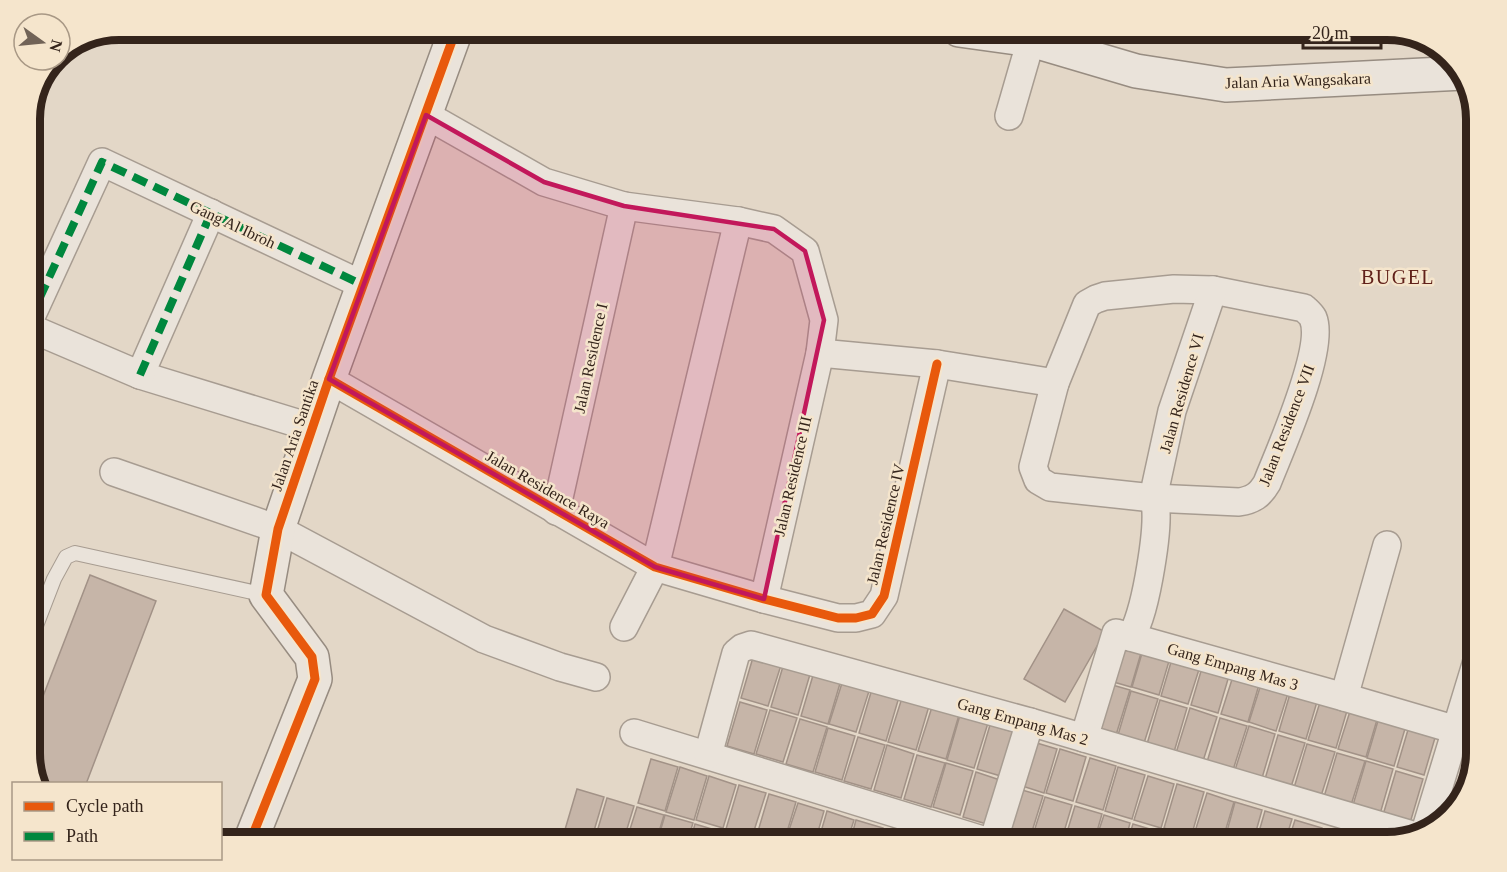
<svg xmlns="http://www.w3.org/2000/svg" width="1507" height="872" font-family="Georgia,serif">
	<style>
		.building { fill: #c6b5a8; stroke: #a29287; stroke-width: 1.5 }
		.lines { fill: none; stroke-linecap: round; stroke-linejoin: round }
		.lane-casing { stroke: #a79c91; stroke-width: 16 }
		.street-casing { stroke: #a79c91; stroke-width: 30 }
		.secondary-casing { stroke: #978c81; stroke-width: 36 }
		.lane { stroke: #eae3da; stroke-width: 14 }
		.street { stroke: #eae3da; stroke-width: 27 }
		.secondary { stroke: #eae3da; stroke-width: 33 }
		.quiet { stroke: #00873e; stroke-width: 8; stroke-dasharray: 15 8; stroke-linecap: butt }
		.cycleway-casing { stroke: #f5e5cc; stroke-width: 13 }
		.cycleway { stroke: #e8590c; stroke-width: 9 }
		.marked { fill: #c2185b; fill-opacity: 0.2; stroke: #c2185b; stroke-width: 4.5; stroke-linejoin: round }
		.labels { text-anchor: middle; stroke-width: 5; stroke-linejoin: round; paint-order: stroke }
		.street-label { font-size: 16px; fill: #34241b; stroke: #f5e5cc }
		.quarter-label { font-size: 20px; letter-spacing: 1.5px; fill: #61211a; stroke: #f5e5cc }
		.rim { fill: none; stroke: #34241b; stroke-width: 8 }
	</style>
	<rect width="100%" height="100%" fill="#e3d7c7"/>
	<g class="building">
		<polygon points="90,575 156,601 86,784 39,784 30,758 30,730"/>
		<polygon points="1064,609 1105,632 1065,702 1024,679"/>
		<polygon points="1117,634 1144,643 1131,687 1103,679"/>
		<polygon points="1145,643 1172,651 1159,695 1132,687"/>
		<polygon points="1174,652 1202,660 1188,704 1161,696"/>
		<polygon points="754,654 782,662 768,706 741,698"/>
		<polygon points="1204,661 1231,669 1218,713 1191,705"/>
		<polygon points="784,663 811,671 798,715 771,707"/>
		<polygon points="1235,670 1261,678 1248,722 1221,714"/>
		<polygon points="814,672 841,680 828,724 801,716"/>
		<polygon points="1263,678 1290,687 1276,731 1249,722"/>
		<polygon points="843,680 870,688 856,732 829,724"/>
		<polygon points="1102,682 1130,690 1116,735 1089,727"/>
		<polygon points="1292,687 1319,695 1306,739 1279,731"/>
		<polygon points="872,689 899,697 886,741 859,733"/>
		<polygon points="1131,691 1158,699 1144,743 1118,735"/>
		<polygon points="1322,696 1349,704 1336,748 1308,740"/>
		<polygon points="902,698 929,706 916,750 888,742"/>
		<polygon points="1160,700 1187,708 1174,752 1147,744"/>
		<polygon points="740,702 767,710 754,754 727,746"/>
		<polygon points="1352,705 1379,713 1366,757 1338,749"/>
		<polygon points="932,707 959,715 946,759 918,751"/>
		<polygon points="1190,708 1217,717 1203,761 1176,753"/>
		<polygon points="770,710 797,718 783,762 756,754"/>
		<polygon points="1380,714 1407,722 1394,766 1367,758"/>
		<polygon points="960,715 988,723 974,768 947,760"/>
		<polygon points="1220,718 1247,726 1233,770 1207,762"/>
		<polygon points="800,719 827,727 813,772 786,764"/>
		<polygon points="1410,723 1437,731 1424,775 1397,767"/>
		<polygon points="990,725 1017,733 1004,777 977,769"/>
		<polygon points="1249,726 1275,734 1262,778 1235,770"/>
		<polygon points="828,728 855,736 842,780 815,772"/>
		<polygon points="1278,735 1305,743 1291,787 1265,779"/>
		<polygon points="858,737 885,745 871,789 844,781"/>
		<polygon points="1030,741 1057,749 1044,793 1016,784"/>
		<polygon points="1307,744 1335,752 1321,796 1294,788"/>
		<polygon points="887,745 914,754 901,798 874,790"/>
		<polygon points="1060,749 1086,757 1073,801 1046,793"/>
		<polygon points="1337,753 1365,761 1351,805 1324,797"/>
		<polygon points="917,755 945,763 931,807 904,799"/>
		<polygon points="1090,758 1116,766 1103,810 1076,802"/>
		<polygon points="651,759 678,767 665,811 638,803"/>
		<polygon points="1366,761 1393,769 1380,814 1353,805"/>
		<polygon points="946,763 973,771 960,815 933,807"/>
		<polygon points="680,767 707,776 694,820 666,812"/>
		<polygon points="1118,767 1145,775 1132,819 1105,811"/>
		<polygon points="1396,771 1423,779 1410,823 1383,815"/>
		<polygon points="976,772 1003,781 990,825 963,817"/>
		<polygon points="709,776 736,785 723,828 696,820"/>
		<polygon points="1148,776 1174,784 1161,828 1134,820"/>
		<polygon points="1177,784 1204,792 1191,837 1164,828"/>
		<polygon points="739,785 766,793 752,837 726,829"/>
		<polygon points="1015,788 1043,796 1029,841 1002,832"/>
		<polygon points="577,789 604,797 591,841 564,833"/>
		<polygon points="1207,793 1234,802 1222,842 1208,842 1193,838"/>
		<polygon points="769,794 796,802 784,842 769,842 756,838"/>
		<polygon points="1045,797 1072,805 1061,842 1031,841"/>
		<polygon points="607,798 634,806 623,842 594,842"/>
		<polygon points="1235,802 1262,810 1253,842 1224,842"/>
		<polygon points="798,803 824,811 815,842 785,842"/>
		<polygon points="1075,806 1102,814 1094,842 1064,842"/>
		<polygon points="637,807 664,815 656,842 626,842"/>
		<polygon points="827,811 854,820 847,842 818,842"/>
		<polygon points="1265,811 1292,819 1285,842 1256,842"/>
		<polygon points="665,815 693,823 687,842 657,842"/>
		<polygon points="1104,815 1130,823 1125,842 1095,842"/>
		<polygon points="856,820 883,828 879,842 850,842"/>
		<polygon points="1295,820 1322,828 1317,842 1288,842"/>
		<polygon points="695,824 722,832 719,842 690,842"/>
		<polygon points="1133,824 1160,832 1157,842 1127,842"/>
		<polygon points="886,829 913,837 912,842 883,842"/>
		<polygon points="1325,829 1352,837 1350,842 1321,842"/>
		<polygon points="725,833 751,841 751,842 722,842"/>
		<polygon points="1162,833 1190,841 1189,842 1160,842"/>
	</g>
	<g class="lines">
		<g class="lane-casing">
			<polyline id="lane" points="30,641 54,579 66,557 75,553 266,595"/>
		</g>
		<g class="street-casing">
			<g id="street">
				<polyline points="426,115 544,182 624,206 738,221 774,229 805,251 824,320 820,353 764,599"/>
				<polyline points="1009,116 1031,40"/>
				<path d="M 1174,289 L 1213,290 L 1304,308 C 1307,311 1311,314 1313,318 C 1326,348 1280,450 1267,483 C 1260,495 1253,500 1239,502 L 1153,498 L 1050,487 L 1038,480 L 1033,467 L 1055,383 L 1087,304 L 1096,299 L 1105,296 Z"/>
				<polyline points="30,319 102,162 363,285"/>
				<polyline points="30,328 140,375 313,428"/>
				<polyline points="820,353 937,364 1055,383"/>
				<polyline points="140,375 211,213"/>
				<polyline points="329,379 655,567 764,599 838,618 856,618 872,614 884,596 937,364"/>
				<polyline points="114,472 278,529 484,639 560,667 596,677"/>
				<polyline points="556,511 624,206"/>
				<polyline points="624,627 655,567 738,221"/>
				<path d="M 1130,637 C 1145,620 1157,536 1156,512 C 1156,507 1154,502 1153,498 L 1172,411 L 1213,290"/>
				<polyline points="1344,697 1387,545"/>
				<polyline points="634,733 989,842"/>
				<polyline points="1084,738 1116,633 1344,697 1477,736"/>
				<polyline points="708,755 736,653 742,648 751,645 1030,722 1412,835"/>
				<polyline points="1425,832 1477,661"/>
				<polyline points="993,842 1030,722"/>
			</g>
		</g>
		<g class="secondary-casing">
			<g id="secondary">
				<polyline points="959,30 1031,40 1136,71 1226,85 1463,73"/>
				<polyline points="250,842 315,679 312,657 266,595 278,529 329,379 456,30"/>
			</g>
		</g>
		<use href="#lane" class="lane"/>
		<use href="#street" class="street"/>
		<use href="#secondary" class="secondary"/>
		<g class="quiet">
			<polyline points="967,31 968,30"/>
			<polyline points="30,319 102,162 363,285"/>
			<polyline points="140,375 211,213"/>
		</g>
		<g class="cycleway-casing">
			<g id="cycleway">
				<polyline points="329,379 655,567 764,599 838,618 856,618 872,614 884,596 937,364"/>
				<polyline points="250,842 315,679 312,657 266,595 278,529 329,379 456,30"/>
			</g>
		</g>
		<use href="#cycleway" class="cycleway"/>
	</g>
	<path class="marked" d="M 426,115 L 544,182 L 624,206 L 774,229 L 805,251 L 824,320 L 764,599 L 655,567 L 329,379 Z"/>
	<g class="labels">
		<g class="street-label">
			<text transform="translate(1298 80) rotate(-2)" y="6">Jalan Aria Wangsakara</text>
			<text transform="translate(233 224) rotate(25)" y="6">Gang Al Ibroh</text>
			<text transform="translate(590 358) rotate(-78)" y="6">Jalan Residence I</text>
			<text transform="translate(1181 393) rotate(-74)" y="6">Jalan Residence VI</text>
			<text transform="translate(1286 425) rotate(-69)" y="6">Jalan Residence VII</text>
			<text transform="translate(294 435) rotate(-71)" y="6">Jalan Aria Santika</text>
			<text transform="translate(792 476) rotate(-77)" y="6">Jalan Residence III</text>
			<text transform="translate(548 489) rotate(30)" y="6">Jalan Residence Raya</text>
			<text transform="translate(885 524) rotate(-77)" y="6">Jalan Residence IV</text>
			<text transform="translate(1233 666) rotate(16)" y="6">Gang Empang Mas 3</text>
			<text transform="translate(1023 721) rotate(16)" y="6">Gang Empang Mas 2</text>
		</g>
		<g class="quarter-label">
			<text x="1398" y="284">BUGEL</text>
		</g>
	</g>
	<path d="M0 0H1507V872H0ZM119 40H1387A79 79 0 0 1 1466 119V753A79 79 0 0 1 1387 832H119A79 79 0 0 1 40 753V119A79 79 0 0 1 119 40Z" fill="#f5e5cc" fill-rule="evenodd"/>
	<path class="rim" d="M119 40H1387A79 79 0 0 1 1466 119V753A79 79 0 0 1 1387 832H119A79 79 0 0 1 40 753V119A79 79 0 0 1 119 40Z"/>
	<rect x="12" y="782" width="210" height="78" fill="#f5e5cc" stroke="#a89885" stroke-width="1.5"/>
	<rect x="24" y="802" width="30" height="9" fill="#e8590c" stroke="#a89885" stroke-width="1.5"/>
	<text x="66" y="812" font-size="18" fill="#34241b">Cycle path</text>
	<rect x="24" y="832" width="30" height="9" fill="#00873e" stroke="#a89885" stroke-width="1.5"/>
	<text x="66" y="842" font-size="18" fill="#34241b">Path</text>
	<g transform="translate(42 42) rotate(105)"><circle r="28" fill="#f5e5cc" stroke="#a89885" stroke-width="1.5"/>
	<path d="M0-4.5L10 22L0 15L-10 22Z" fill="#716357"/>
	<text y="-9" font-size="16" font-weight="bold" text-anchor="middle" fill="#34241b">N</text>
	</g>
	<path d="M1303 39v9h78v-9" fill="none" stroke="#34241b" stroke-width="3"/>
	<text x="1312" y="39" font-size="18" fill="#34241b" stroke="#f5e5cc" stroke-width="4.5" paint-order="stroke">20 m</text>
</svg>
